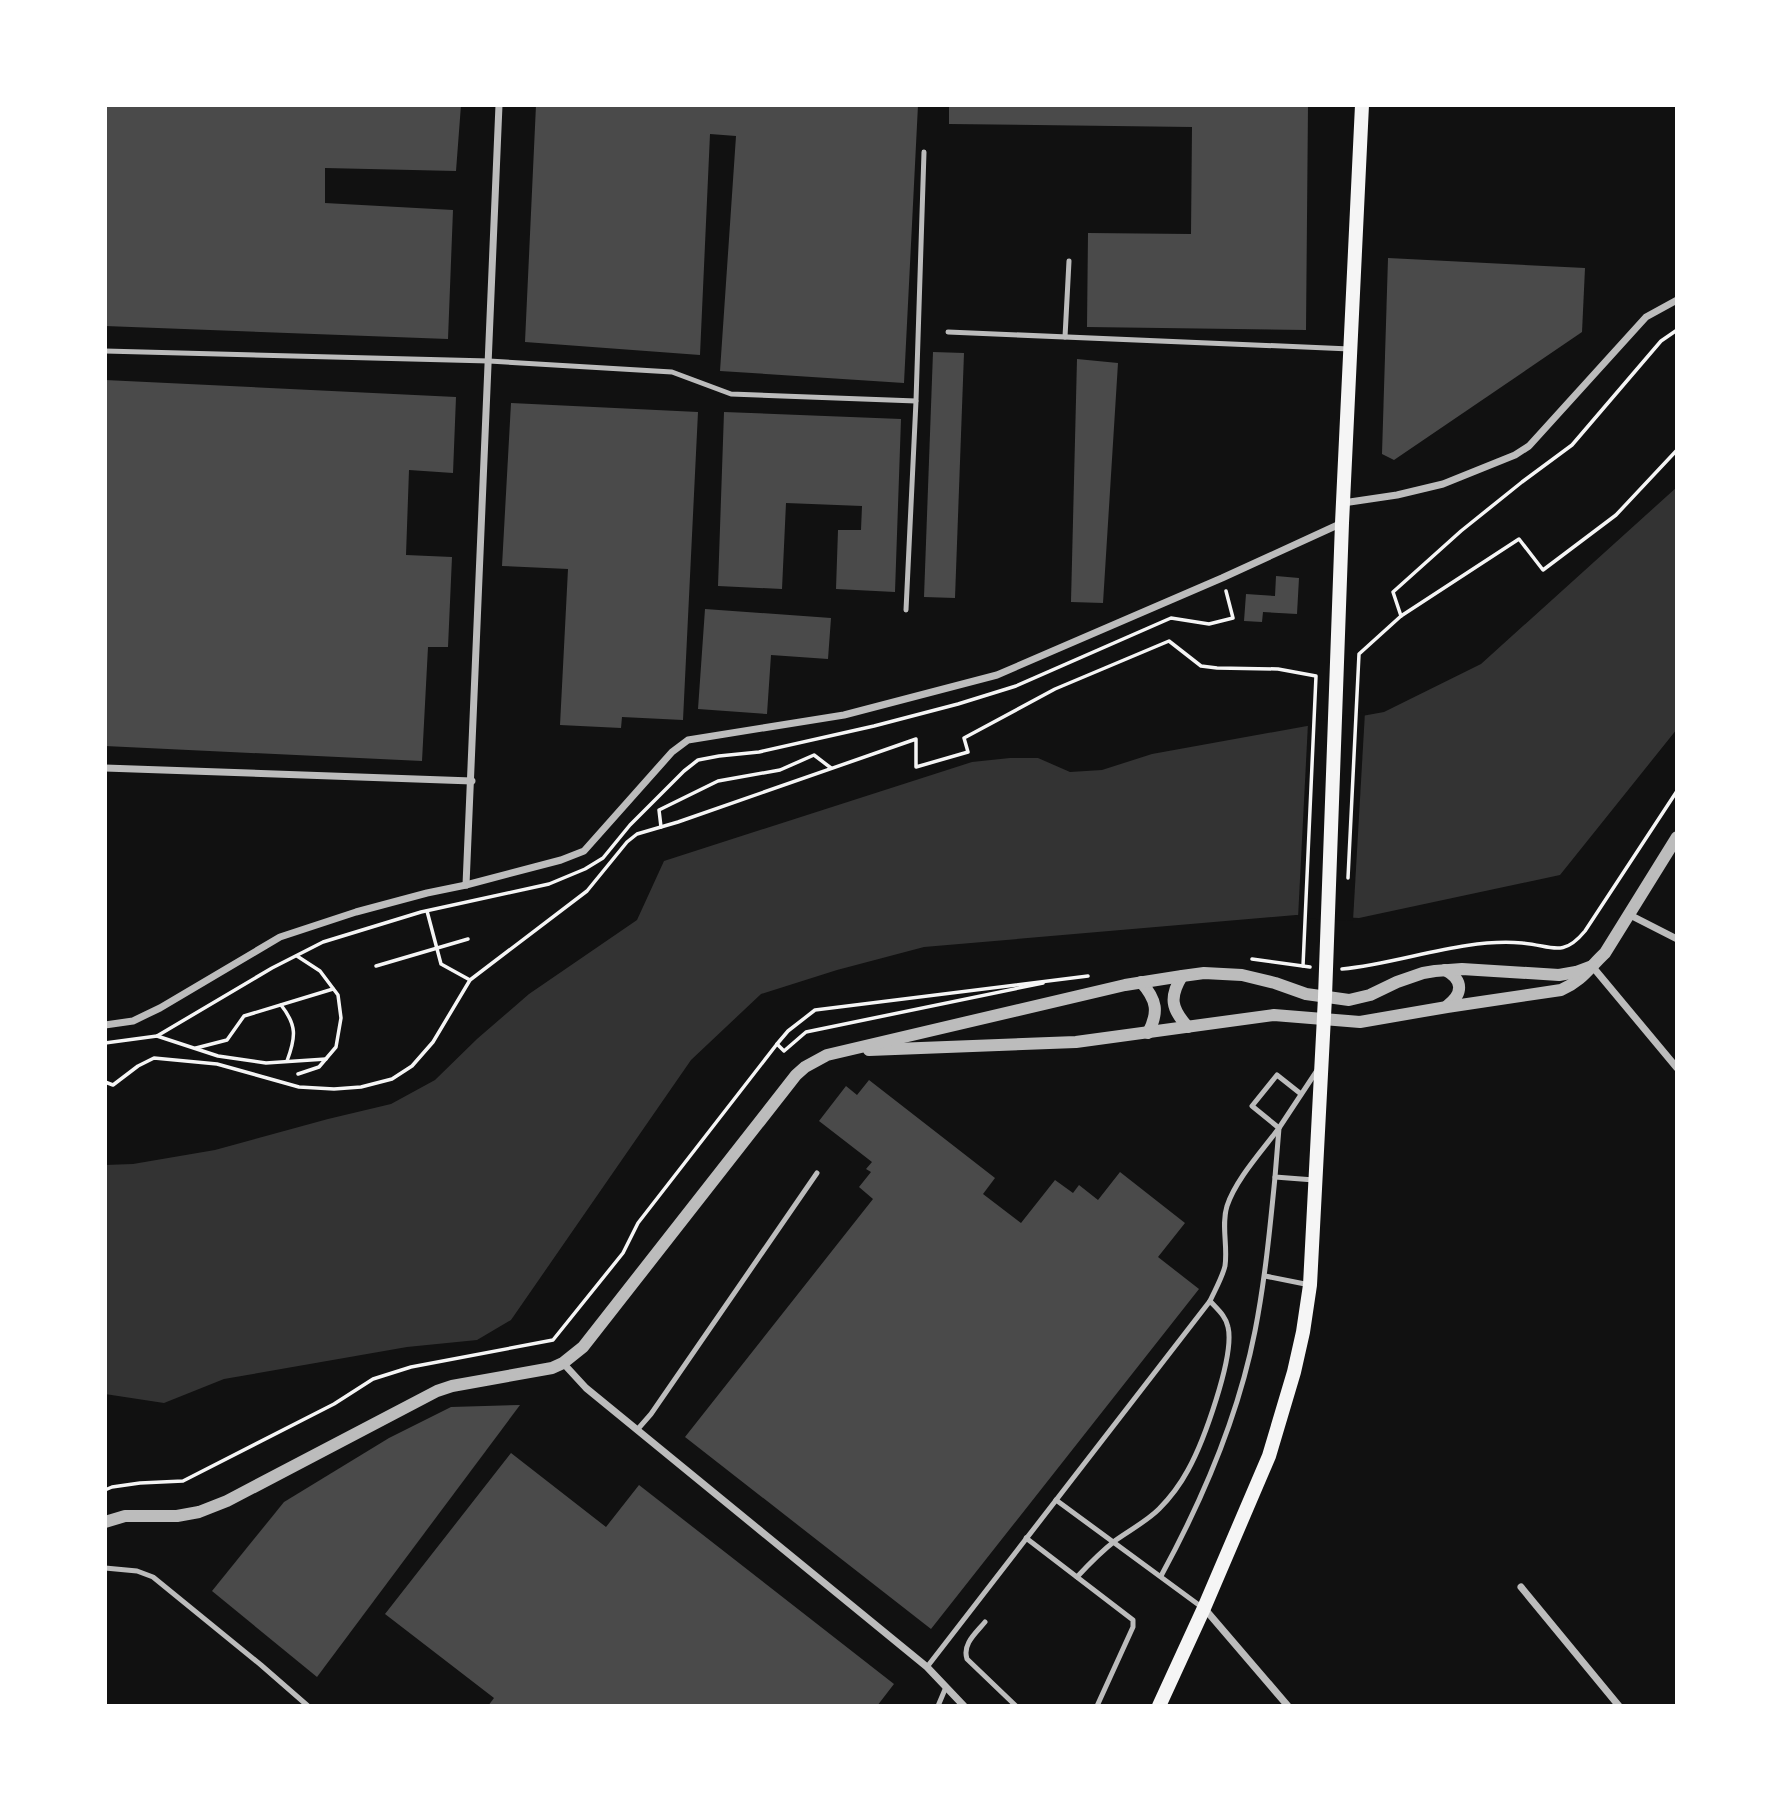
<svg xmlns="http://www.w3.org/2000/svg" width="1782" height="1811" font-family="'Work Sans',sans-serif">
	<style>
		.water { fill: #333 }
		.pier { fill: #111 }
		.building { fill: #4a4a4a }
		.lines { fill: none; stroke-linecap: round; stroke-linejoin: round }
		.path { stroke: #f5f5f5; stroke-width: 3.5 }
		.service { stroke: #bcbcbc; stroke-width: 5 }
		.minor { stroke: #bcbcbc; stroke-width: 7 }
		.tertiary { stroke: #bcbcbc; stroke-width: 12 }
		.secondary { stroke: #f5f5f5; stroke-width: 14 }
	</style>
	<rect width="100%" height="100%" fill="#111"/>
	<polygon class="water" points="1677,487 1677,729 1560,875 1359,918 1296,915 924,947 837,970 761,994 691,1060 511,1320 477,1340 407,1347 224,1379 164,1403 105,1394 105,1165 133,1164 215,1150 328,1119 391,1104 435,1080 477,1039 529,994 637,920 664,861 972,762 1010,758 1038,758 1070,772 1102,770 1152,754 1384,712 1481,664"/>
	<polygon class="pier" points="1365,712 1353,921 1298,918 1308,723"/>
	<g class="building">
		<polygon points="105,105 461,105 456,171 325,168 325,203 453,210 448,339 105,326"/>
		<polygon points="536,105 918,105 904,383 720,371 736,136 710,134 700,355 525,342"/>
		<polygon points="949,105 1308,105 1306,330 1087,327 1088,233 1191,234 1192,127 949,124"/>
		<polygon points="1388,258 1585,268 1582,332 1394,460 1382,454"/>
		<polygon points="933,352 964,353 955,598 924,597"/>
		<polygon points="1077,359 1118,363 1103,603 1071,602"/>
		<polygon points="105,380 456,397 453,473 409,470 406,555 452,557 448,647 428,647 422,761 105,746"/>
		<polygon points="511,403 698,412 683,720 622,717 621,728 560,725 568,569 502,566"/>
		<polygon points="724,412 901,419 895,592 836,589 838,530 861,530 862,506 786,503 782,589 718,586"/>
		<polygon points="1276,576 1299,578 1297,614 1263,612 1262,622 1244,621 1246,594 1275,596"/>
		<polygon points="705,609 831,618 828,659 771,655 767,714 698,709"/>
		<polygon points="869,1080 995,1178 983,1194 1021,1223 1055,1180 1073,1193 1079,1185 1098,1200 1120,1172 1185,1223 1158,1257 1199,1289 931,1629 685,1437 873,1199 859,1187 871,1172 866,1169 872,1162 819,1121 846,1086 857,1095"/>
		<polygon points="520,1405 317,1677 212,1591 284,1502 389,1438 451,1407"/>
		<polygon points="511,1453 606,1527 639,1485 894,1684 877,1706 488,1706 494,1698 385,1614"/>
	</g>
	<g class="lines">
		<g class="path">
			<polyline points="1401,616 1393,592 1461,531 1522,482 1572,445 1661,341 1677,330"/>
			<polyline points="661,827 659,810 718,781 780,770 814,755 831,768"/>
			<polyline points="1348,878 1359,654 1401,616 1519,539 1543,570 1616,515 1677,450"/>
			<polyline points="427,911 441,964 470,980"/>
			<polyline points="297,956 320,971 338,995 341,1018 336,1047 319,1067 298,1074"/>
			<polyline points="1252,959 1310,967"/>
			<polyline points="376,966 468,939"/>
			<path d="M 1342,969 C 1403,963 1461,938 1522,943 C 1551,945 1562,959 1585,931 L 1677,791"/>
			<path d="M 281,1005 C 297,1025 296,1037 287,1061"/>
			<polyline points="157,1036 218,1056 266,1063 326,1059"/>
			<polyline points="105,1043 157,1036 272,968 323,942 421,912 549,884 585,869 603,858 630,825 684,771 698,760 719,756 759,752 874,726 958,704 1016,686 1171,618 1209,624 1233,618 1226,591"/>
			<polyline points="777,1044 784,1051 806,1032 1043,983"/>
			<polyline points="196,1048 227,1040 244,1016 333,989"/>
			<polyline points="105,1082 113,1085 138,1066 154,1058 217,1064 299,1087 334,1089 361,1087 392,1079 412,1066 433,1042 470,980 587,891 627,842 637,834 678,822 916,739 916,767 968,752 964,738 1055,689 1169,641 1201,666 1217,668 1278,669 1316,676 1303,966"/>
			<polyline points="105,1490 112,1487 140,1483 183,1481 334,1404 373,1379 411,1367 553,1340 623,1253 638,1223 777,1044 788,1031 815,1010 1088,976"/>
		</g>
		<g class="service">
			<polyline points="948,332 1350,349"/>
			<polyline points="1065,337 1069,261"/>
			<polyline points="105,351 489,361 672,372 731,394 916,401"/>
			<polyline points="906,610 916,401 924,152"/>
			<polyline points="1314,1180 1275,1177 1279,1128 1318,1069"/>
			<polyline points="1265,1276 1310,1285"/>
			<polyline points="637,1430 651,1414 817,1173"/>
			<polyline points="1056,1500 1203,1608"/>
			<polyline points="1026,1538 1133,1620 1133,1627 1097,1706"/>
			<polyline points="105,1568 137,1571 153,1577 261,1665 308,1706"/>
			<path d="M 1161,1576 C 1203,1499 1238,1418 1255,1331 C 1265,1280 1270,1228 1275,1177"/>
			<path d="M 1077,1577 C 1089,1564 1102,1551 1116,1540 C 1130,1530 1147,1521 1159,1509 C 1170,1498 1181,1483 1188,1470 C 1203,1443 1235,1356 1228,1327 C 1226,1316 1217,1309 1210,1301"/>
			<path d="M 985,1622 C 976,1633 962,1644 967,1659 L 1016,1706"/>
			<path d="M 927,1667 L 1210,1301 C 1215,1290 1222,1278 1225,1266 C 1228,1246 1221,1225 1227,1206 C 1236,1179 1262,1151 1279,1128 L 1252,1106 L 1277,1075 L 1301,1094"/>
			<polyline points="938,1706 946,1687"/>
		</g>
		<g class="minor">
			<polyline points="1343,503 1397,495 1443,484 1515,455 1529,446 1646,317 1677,300"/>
			<polyline points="105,768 472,781"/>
			<polyline points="466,885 499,105"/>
			<polyline points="1628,914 1677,939"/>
			<polyline points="1592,966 1677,1068"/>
			<polyline points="105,1025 133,1021 160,1008 280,937 356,912 427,893 466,885 561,860 584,851 672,752 688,740 844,715 997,675 1222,578 1342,523"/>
			<polyline points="563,1363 586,1388 927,1667 964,1706"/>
			<polyline points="1521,1587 1619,1706"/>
			<polyline points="1204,1608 1288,1706"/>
		</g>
		<g class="tertiary">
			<path d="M 1445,970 C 1464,980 1463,994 1447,1006"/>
			<path d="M 1182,976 C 1169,997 1171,1009 1188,1027"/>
			<path d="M 1141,982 C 1157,1000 1159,1012 1148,1033"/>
			<path d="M 869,1050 L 1076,1042 L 1274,1015 L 1360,1022 L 1447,1007 L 1561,990 C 1582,981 1589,968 1605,953 L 1677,837"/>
			<polyline points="105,1522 125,1516 177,1516 199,1512 227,1501 437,1391 452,1386 552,1368 563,1363 583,1347 796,1075 805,1067 827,1055 1125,985 1182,976 1204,973 1242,975 1275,983 1306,994 1349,1000 1370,995 1397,982 1423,973 1435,971 1462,969 1559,975 1576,972 1592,966"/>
		</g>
		<polyline class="secondary" points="1159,1706 1204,1608 1269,1456 1294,1372 1303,1332 1310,1285 1325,997 1342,523 1362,105"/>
	</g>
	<rect width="1782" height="1811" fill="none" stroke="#ffffff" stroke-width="214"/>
</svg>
